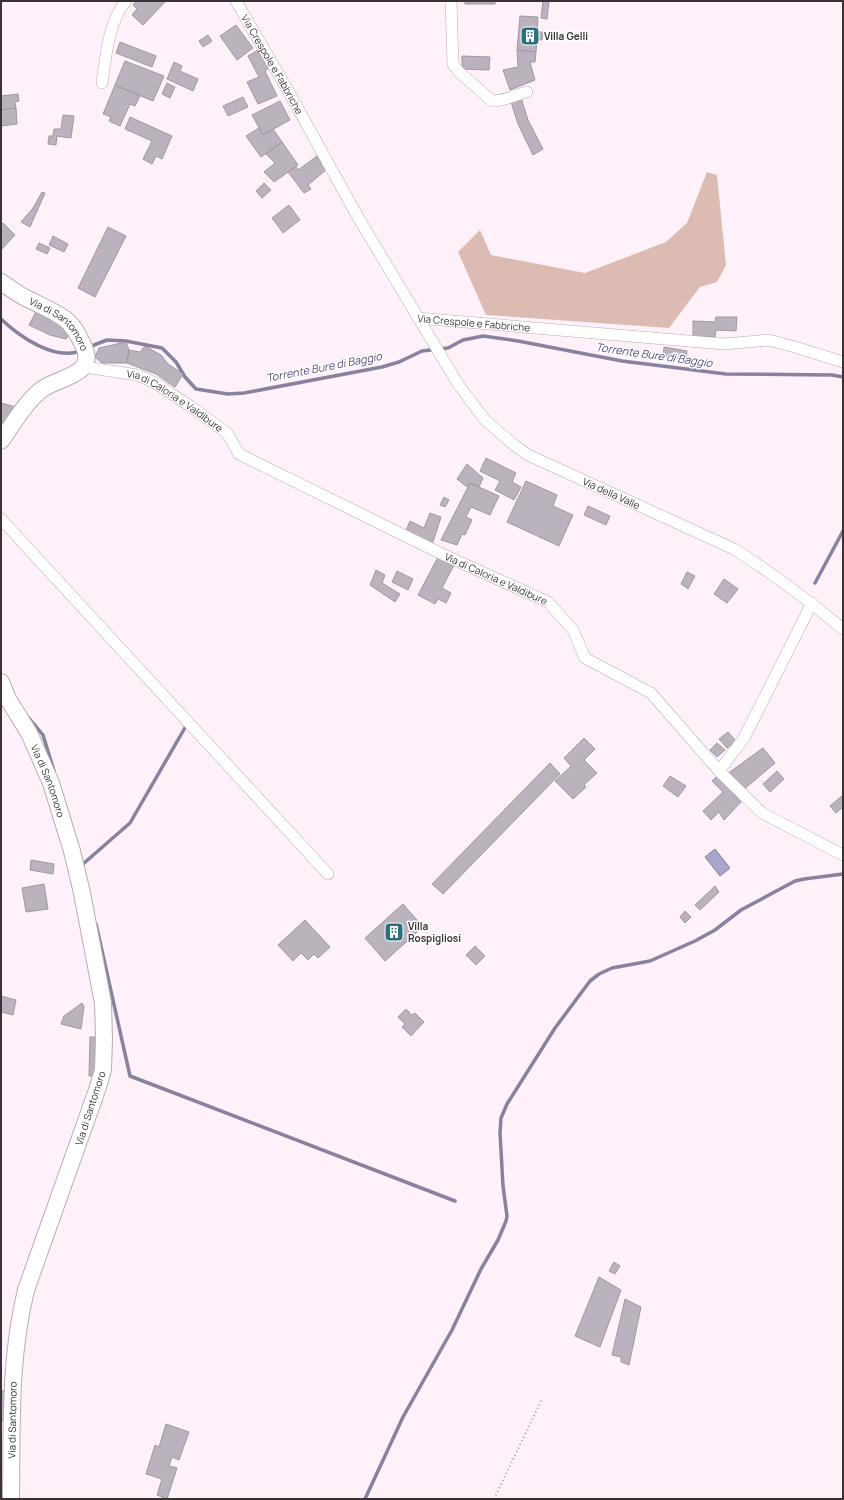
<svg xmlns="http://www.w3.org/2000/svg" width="844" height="1500" font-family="Manrope,sans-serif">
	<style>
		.green { fill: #dcbbb3 }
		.water { fill: #a9a4ca; stroke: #87829e }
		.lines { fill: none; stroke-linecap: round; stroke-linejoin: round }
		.stream { stroke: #87829e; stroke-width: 3.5 }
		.building { fill: #bab2bd; stroke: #a098a3 }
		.street-casing { stroke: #baacb4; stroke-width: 12 }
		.secondary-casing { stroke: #baacb4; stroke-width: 18 }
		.path { stroke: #a79ca3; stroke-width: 2; stroke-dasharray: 1 3; stroke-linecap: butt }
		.street { stroke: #fff; stroke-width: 11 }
		.secondary { stroke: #fff; stroke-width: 16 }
		.labels { text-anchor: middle; stroke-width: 3; stroke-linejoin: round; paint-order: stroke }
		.poi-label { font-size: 10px; font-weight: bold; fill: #393337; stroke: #fff; text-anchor: start }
		.street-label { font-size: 10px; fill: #393337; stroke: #fff }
		.water-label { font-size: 11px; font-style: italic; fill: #564d81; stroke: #fff }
	</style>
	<rect width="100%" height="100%" fill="#fff1f9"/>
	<polygon class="green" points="707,172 717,175 726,265 717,282 700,287 669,328 486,315 458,252 480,230 491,255 585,273 666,242 687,223"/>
	<polygon class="water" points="715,849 730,868 720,876 705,857"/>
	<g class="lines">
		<g class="stream">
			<path d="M 1,319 C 19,336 54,361 80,351"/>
			<polyline points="89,347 107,340 126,341 162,348 176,362 185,377 196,389 228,394 244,393 382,367 399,362 422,351 448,348 463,340 483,336 518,341 622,361 726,374 832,375 843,377"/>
			<polyline points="815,583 843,531"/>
			<polyline points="28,717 43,735 54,771"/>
			<polyline points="83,864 130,823 186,726"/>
			<polyline points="96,924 130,1076 455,1201"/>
			<polyline points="365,1499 403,1417 452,1330 481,1269 498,1240 506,1221 507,1216 503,1186 500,1133 501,1118 507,1104 555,1028 590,981 599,974 612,968 650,961 695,941 715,930 741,910 795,881 804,879 843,874"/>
		</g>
	</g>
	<g class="building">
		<polygon points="136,1 166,1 143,25 132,15 137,9 133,5"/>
		<rect x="465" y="1" width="30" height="3"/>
		<polygon points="543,1 549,1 547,19 541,18"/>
		<polygon points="520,16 538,17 537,32 543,32 542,40 537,39 536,52 517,50"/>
		<polygon points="236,25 253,48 237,60 220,36"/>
		<polygon points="208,35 212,41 203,47 199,41"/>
		<polygon points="120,42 156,56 152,67 116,53"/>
		<polygon points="258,50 269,68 265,71 277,96 258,104 247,82 259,77 248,56"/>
		<polygon points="517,50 536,52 535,62 530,62 535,80 510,90 503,70 518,67"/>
		<polygon points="462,56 490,57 489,70 462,69"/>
		<polygon points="125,61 164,76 153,101 115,85"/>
		<polygon points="174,62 182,66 180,71 198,79 193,91 167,79"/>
		<polygon points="167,83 175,87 170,98 162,94"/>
		<polygon points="115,85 140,96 135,106 130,104 120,126 109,121 111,117 103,114"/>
		<polygon points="18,94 19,101 15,102 16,108 1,110 1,96"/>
		<polygon points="243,97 248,107 228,116 223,106"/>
		<polygon points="521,98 528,120 543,149 533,155 518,124 511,102"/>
		<polygon points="280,101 290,120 263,135 252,115"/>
		<polygon points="16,108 17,124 1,126 1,110"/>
		<polygon points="63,115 74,116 71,138 57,136 56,145 48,144 49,136 53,136 54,129 61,129"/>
		<polygon points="130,117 172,136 162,159 156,156 152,164 143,159 152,141 125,129"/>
		<polygon points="259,128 263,135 273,129 282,142 261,157 246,136"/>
		<polygon points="282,142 298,165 274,182 264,172 275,163 266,154"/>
		<polygon points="317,156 326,170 308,185 311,189 304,193 288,172 296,167 298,170"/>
		<polygon points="264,183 271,190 262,198 256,191"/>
		<polygon points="42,192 45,193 30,227 21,222 33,208"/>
		<polygon points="289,205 300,220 283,233 272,218"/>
		<polygon points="3,223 15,235 1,250 1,225"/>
		<polygon points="108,227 126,236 95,297 78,288"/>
		<polygon points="53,236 68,244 64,252 49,245"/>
		<polygon points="39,243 50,248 47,254 36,249"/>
		<polygon points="37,310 70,332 66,339 50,335 29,325"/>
		<polygon points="716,317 737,317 736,331 716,330 715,337 693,337 693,321 715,322"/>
		<polygon points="126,342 129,350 127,363 102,363 95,357 99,348"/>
		<polygon points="145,346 161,355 168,364 183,374 175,387 156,374 127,363 129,350 140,352"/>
		<polygon points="664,347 687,351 686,360 663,356"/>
		<polygon points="1,403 16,407 1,427"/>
		<polygon points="486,458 516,473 512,482 521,487 514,500 495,490 500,481 480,471"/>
		<polygon points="467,464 483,478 479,487 470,483 467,487 457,479"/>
		<polygon points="526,481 557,495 553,506 573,515 559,546 507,522"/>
		<polygon points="470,483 499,496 490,515 471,507 466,517 472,520 465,535 462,534 457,545 441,540"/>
		<polygon points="444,497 449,500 445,507 440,505"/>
		<polygon points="588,506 610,516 606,525 584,515"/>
		<polygon points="430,513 441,517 432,545 405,533 410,521 424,528"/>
		<polygon points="438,557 454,565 442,588 451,593 446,603 438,599 435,604 418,595"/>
		<polygon points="376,570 385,575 382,583 400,594 395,602 370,585"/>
		<polygon points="397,571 413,579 408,590 392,582"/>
		<polygon points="687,572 695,576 688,589 681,584"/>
		<polygon points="724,579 738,589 727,603 714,594"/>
		<polygon points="728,732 736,741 727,748 719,739"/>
		<polygon points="584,738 595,749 584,760 597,773 584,785 586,787 573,799 555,781 571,766 564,758"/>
		<polygon points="717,743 725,750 717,757 710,750"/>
		<polygon points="763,748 775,763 736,796 729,787 727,774"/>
		<polygon points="550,763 560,774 443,894 432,884"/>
		<polygon points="777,771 784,779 770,792 763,784"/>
		<polygon points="718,775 741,802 724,820 719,812 711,820 703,811 723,792 712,781"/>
		<polygon points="670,776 686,786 678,797 663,786"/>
		<polygon points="843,795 843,807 836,813 830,806"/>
		<polygon points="31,860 54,864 53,874 30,870"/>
		<polygon points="44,884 48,909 26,912 22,888"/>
		<polygon points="715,886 719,892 700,910 695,905"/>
		<polygon points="403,904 423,927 385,961 365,938"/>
		<polygon points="685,911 691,917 685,923 680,917"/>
		<polygon points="305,920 330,947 318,958 314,954 308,960 301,953 293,961 278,945"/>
		<polygon points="475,946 485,956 476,965 466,955"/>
		<polygon points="1,996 16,1000 13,1015 1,1012"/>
		<polygon points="82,1003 84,1007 81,1029 61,1024 64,1016"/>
		<polygon points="406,1009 412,1015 415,1013 424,1022 411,1036 402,1027 405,1024 398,1017"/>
		<polygon points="90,1037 100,1037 99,1076 89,1076"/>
		<polygon points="614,1262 620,1266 615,1274 609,1271"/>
		<polygon points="599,1277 621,1290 600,1347 575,1336"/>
		<polygon points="625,1299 641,1307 629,1365 621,1362 621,1357 612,1355"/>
		<rect x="1" y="1391" width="7" height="30"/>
		<polygon points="166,1424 189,1432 179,1460 172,1457 169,1466 177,1468 167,1499 157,1495 162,1479 146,1474 155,1445 159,1447"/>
	</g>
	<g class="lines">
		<g class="street-casing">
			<g id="street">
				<path id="s1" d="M 236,1 L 286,87 L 359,219 L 458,384 L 485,420 L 514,445 L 528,455 L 734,549 C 772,573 808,600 843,629"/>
				<path d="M 451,1 L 453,64 L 459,72 L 492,101 C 504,101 515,95 527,92"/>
				<path d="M 102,83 C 106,56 108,23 126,1"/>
				<path id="s2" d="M 418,318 L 724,344 L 769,340 L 795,347 L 843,362"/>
				<path id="s3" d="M 84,367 L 138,375 L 157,384 L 190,406 L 227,433 L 239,454 L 442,554 L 548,602 L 573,630 L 585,658 L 651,693 L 719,771 L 762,813 L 843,855"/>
				<polyline points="1,519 328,874"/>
				<polyline points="719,771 744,738 812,603"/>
			</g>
		</g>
		<g class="secondary-casing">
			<g id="secondary">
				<path id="s4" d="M 1,282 C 9,287 16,293 24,297 C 37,304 53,310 65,319 C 74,326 79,336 84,347 C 97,376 57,377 41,390 C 25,403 13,424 1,441"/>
				<path id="s5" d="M 1,682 L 8,699 L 29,733 L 51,783 L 72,851 L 82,893 L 103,1003 L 104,1039 L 103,1070 L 97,1090 L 26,1290 C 9,1359 12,1429 11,1499"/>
			</g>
		</g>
		<polyline class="path" points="494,1499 542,1399"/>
		<use href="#street" class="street"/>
		<use href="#secondary" class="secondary"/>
	</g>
	<defs>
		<g id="building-square" transform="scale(1)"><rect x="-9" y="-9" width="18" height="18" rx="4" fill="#2b707f" stroke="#fff"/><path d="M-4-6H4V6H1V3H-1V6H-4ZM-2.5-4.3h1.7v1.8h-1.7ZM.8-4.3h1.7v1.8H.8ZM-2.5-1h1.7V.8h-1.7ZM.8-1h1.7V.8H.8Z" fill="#fff"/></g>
	</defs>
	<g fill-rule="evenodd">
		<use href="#building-square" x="530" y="36"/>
		<use href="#building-square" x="394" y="932"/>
	</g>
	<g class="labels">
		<g class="poi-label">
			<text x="544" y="40">Villa Gelli</text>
			<text x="408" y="930">Villa<tspan x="408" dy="12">Rospigliosi</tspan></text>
		</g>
		<g class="street-label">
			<text dy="4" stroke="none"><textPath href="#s1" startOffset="73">Via Crespole e Fabbriche</textPath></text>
			<text dy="4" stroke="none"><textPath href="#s2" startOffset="56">Via Crespole e Fabbriche</textPath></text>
			<text dy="4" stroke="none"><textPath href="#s4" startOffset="73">Via di Santomoro</textPath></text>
			<text dy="4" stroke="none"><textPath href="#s3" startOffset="99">Via di Caloria e Valdibure</textPath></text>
			<text dy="4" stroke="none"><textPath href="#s1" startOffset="635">Via della Valle</textPath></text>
			<text dy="4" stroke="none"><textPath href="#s3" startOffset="471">Via di Caloria e Valdibure</textPath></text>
			<text dy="4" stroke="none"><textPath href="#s5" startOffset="110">Via di Santomoro</textPath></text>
			<text transform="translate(90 1108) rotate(-72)" y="4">Via di Santomoro</text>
			<text transform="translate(12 1420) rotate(-89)" y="4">Via di Santomoro</text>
		</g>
		<g class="water-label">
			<text transform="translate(654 355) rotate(8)" y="4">Torrente Bure di Baggio</text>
			<text transform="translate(324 367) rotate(-11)" y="4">Torrente Bure di Baggio</text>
		</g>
	</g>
	<rect width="844" height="1500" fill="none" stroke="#393337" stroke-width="4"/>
</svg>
